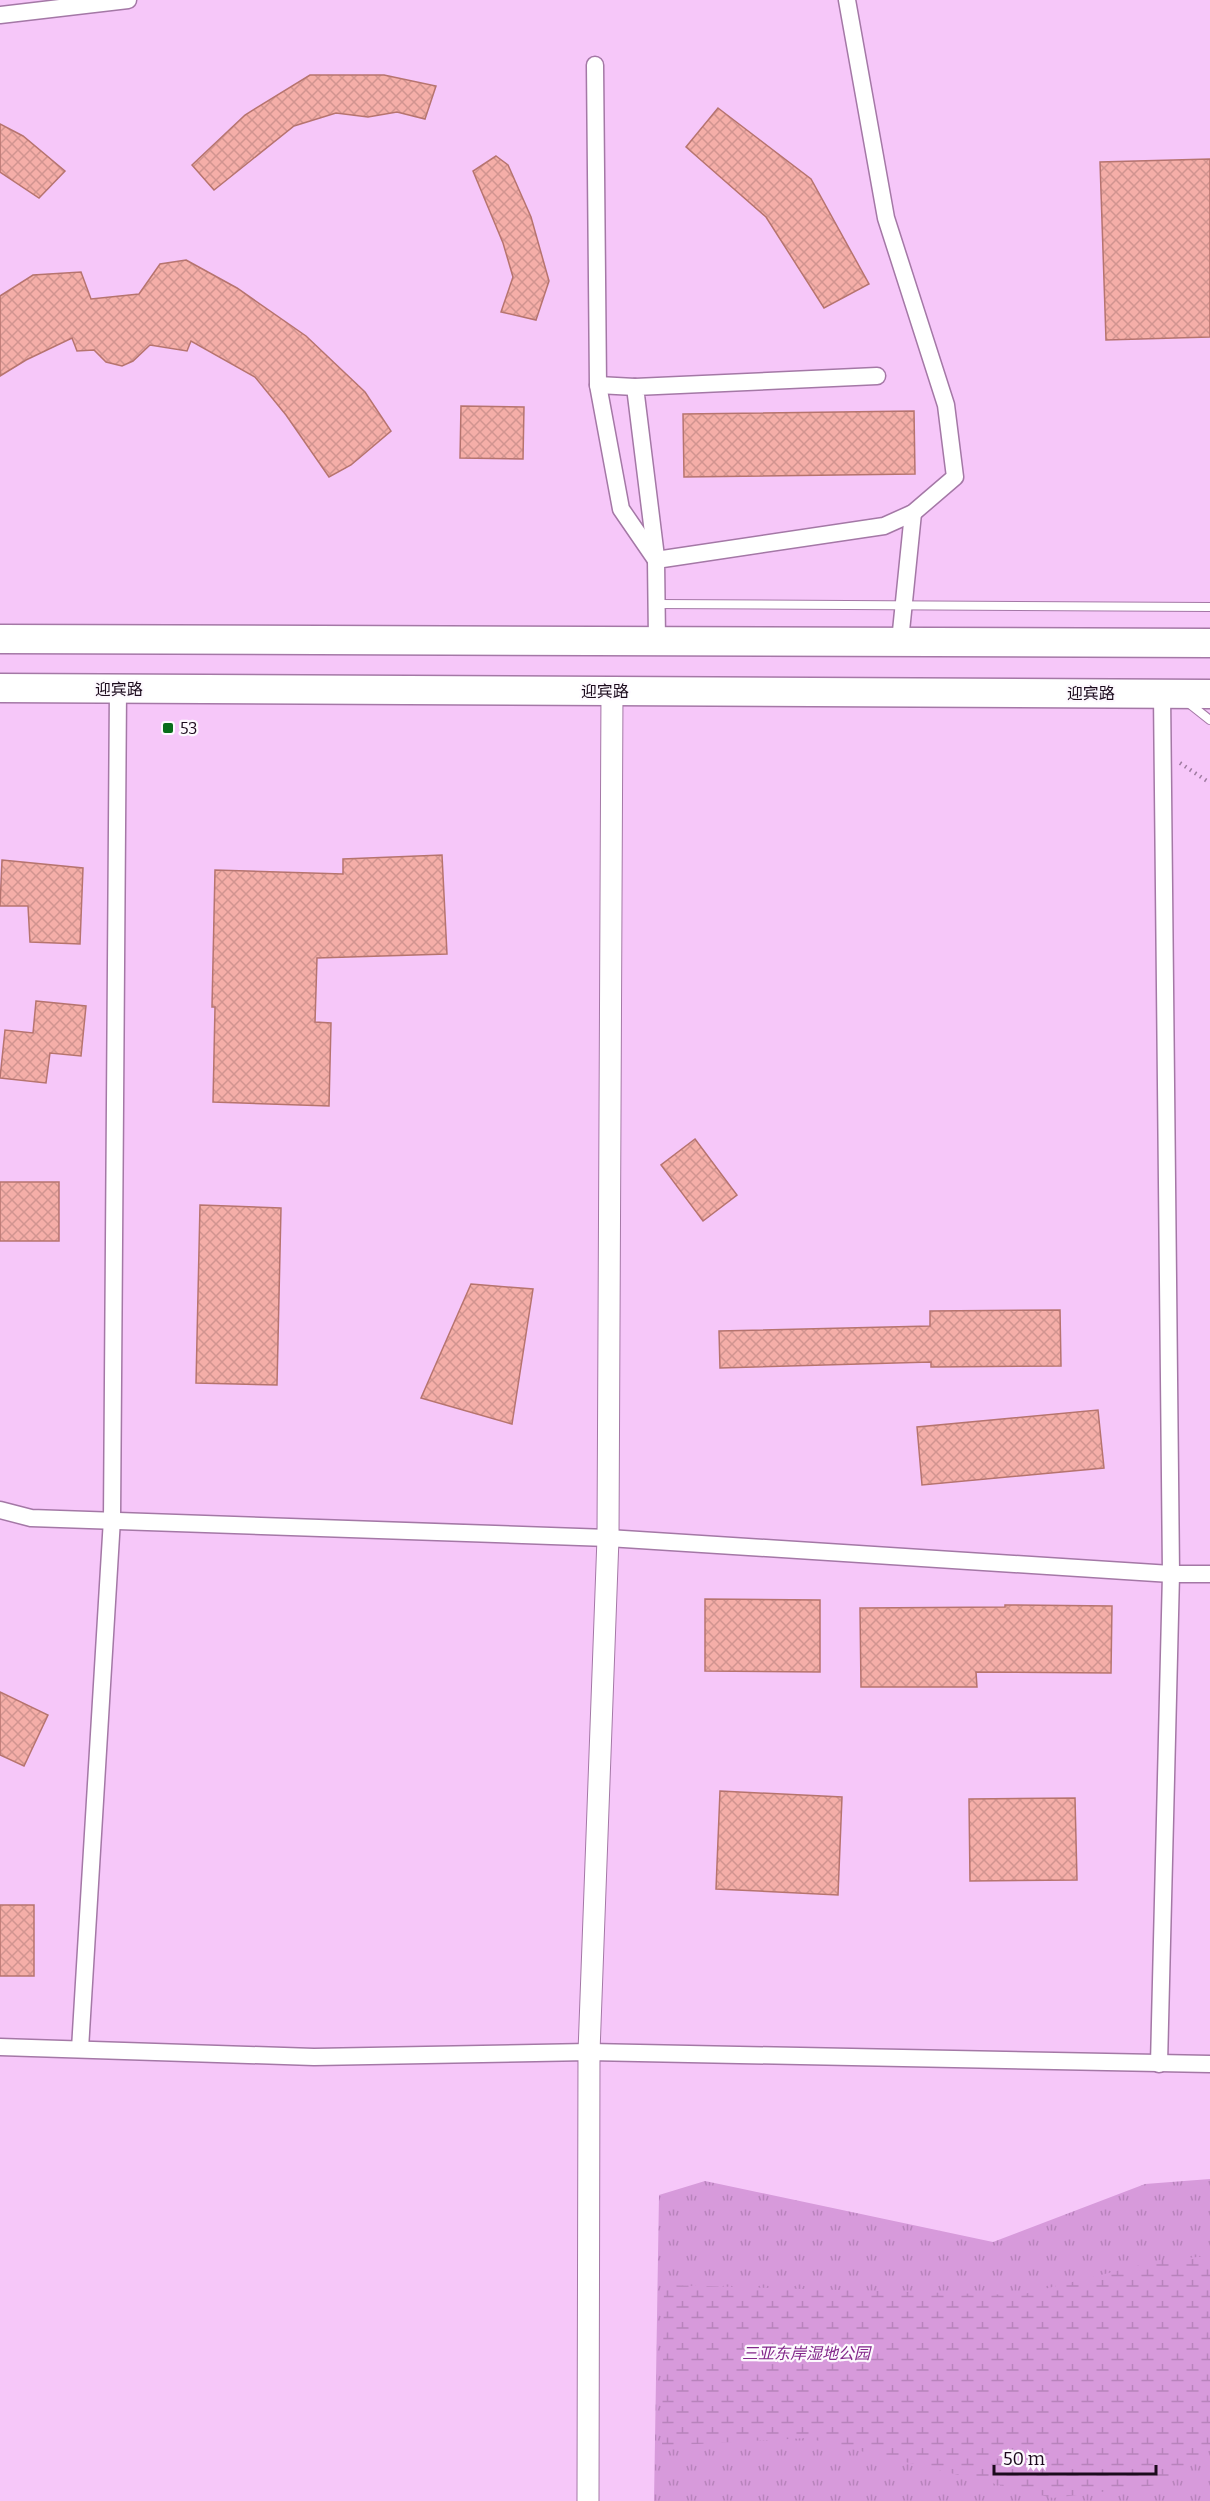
<svg xmlns="http://www.w3.org/2000/svg" width="1210" height="2501" font-family="Bitter,'Noto Sans SC',serif">
	<style>
		.grass { fill: url(#grass-tufts) }
		.wetland { fill: url(#wetland-marsh) }
		.building { fill: url(#building-cross-hatch); stroke: #b6746f; stroke-width: 1.5 }
		.lines { fill: none; stroke-linecap: round; stroke-linejoin: round }
		.service-casing { stroke: #a478a6; stroke-width: 10 }
		.minor-casing { stroke: #a478a6; stroke-width: 19 }
		.tertiary-casing { stroke: #a478a6; stroke-width: 23 }
		.trunk-casing { stroke: #a478a6; stroke-width: 31 }
		.path { stroke: #9e7ba0; stroke-width: 4; stroke-dasharray: 1.5 4.5; stroke-linecap: butt }
		.service { stroke: #fff; stroke-width: 8 }
		.minor { stroke: #fff; stroke-width: 16 }
		.tertiary { stroke: #fff; stroke-width: 21 }
		.trunk { stroke: #fff; stroke-width: 28 }
		.poi-dot { fill: #096d1b; stroke: #fdf9fe; stroke-width: 2 }
		.labels { text-anchor: middle; stroke-width: 4.5; stroke-linejoin: round; paint-order: stroke }
		.street-label { font-size: 16px; fill: #1c0b1d; stroke: #fdf9fe }
		.poi-label { font-size: 16px; fill: #1c0b1d; stroke: #fdf9fe; text-anchor: start }
		.park-label { font-size: 16px; font-style: italic; fill: #83278a; stroke: #fdf9fe }
	</style>
	<defs>
		<pattern id="grass-tufts" width="24" height="20" patternUnits="userSpaceOnUse" patternTransform="scale(1.5)"><rect width="24" height="20" fill="#d79adb"/><path d="M3 7l-1-3M5 7V3M7 7l1-3M15 17l-1-3M17 17v-4M19 17l1-3" fill="none" stroke="#b883bc"/></pattern>
		<pattern id="wetland-marsh" width="20" height="14" patternUnits="userSpaceOnUse" patternTransform="scale(1.5)"><rect width="20" height="14" fill="#d79adb"/><path d="M1 5h8M5 5V1M11 12h8M15 12V8" fill="none" stroke="#b883bc"/></pattern>
		<pattern id="building-cross-hatch" width="8" height="8" patternUnits="userSpaceOnUse" patternTransform="scale(1.5)"><rect width="8" height="8" fill="#f5aea8"/><path d="M0 0l8 8M0 8l8-8" fill="none" stroke="#d19490"/></pattern>
	</defs>
	<rect width="100%" height="100%" fill="#f6c7f9"/>
	<polygon class="grass" points="1210,2179 1210,2501 654,2501 659,2195 705,2181 993,2242 1145,2184"/>
	<polygon class="wetland" points="1210,2256 1210,2450 1157,2485 1053,2498 807,2438 662,2446 664,2285 1020,2295 1161,2260"/>
	<g class="building">
		<polygon points="310,75 384,75 436,86 425,119 397,112 368,117 336,113 294,126 214,190 192,165 245,115"/>
		<polygon points="718,108 811,179 869,284 824,308 766,217 686,147"/>
		<polygon points="0,124 23,136 65,171 39,198 0,172"/>
		<polygon points="496,156 508,165 531,217 549,281 536,320 501,312 513,277 503,243 473,171"/>
		<polygon points="1210,159 1210,337 1106,340 1100,162"/>
		<polygon points="186,260 237,288 306,336 365,392 391,431 351,465 329,477 286,415 255,377 191,341 187,351 150,345 133,361 122,366 106,362 94,350 77,351 72,338 26,360 0,376 0,296 33,275 81,272 91,299 139,294 160,264"/>
		<polygon points="461,406 524,407 523,459 460,458"/>
		<polygon points="914,411 915,474 684,477 683,414"/>
		<polygon points="442,855 447,954 317,958 315,1022 331,1023 329,1106 213,1102 215,1007 212,1007 215,870 343,874 343,859"/>
		<polygon points="2,860 83,868 80,944 30,942 28,906 0,906"/>
		<polygon points="36,1001 86,1006 81,1056 50,1053 46,1083 0,1078 5,1030 33,1033"/>
		<polygon points="695,1139 737,1195 703,1221 661,1165"/>
		<rect x="0" y="1182" width="59" height="59"/>
		<polygon points="200,1205 281,1208 277,1385 196,1383"/>
		<polygon points="471,1284 533,1289 512,1424 421,1398"/>
		<polygon points="1060,1310 1061,1366 931,1367 931,1362 720,1368 719,1331 930,1326 930,1311"/>
		<polygon points="1098,1410 1104,1468 922,1485 917,1427"/>
		<polygon points="705,1599 820,1600 820,1672 705,1671"/>
		<polygon points="1005,1605 1112,1606 1111,1673 976,1672 977,1687 861,1687 860,1608 1005,1607"/>
		<polygon points="0,1692 48,1715 24,1766 0,1755"/>
		<polygon points="720,1791 842,1797 838,1895 716,1889"/>
		<polygon points="1075,1798 1077,1880 970,1881 969,1799"/>
		<rect x="0" y="1905" width="34" height="71"/>
	</g>
	<g class="lines">
		<g class="service-casing">
			<g id="service">
				<polyline points="656,604 1210,607"/>
				<polyline points="1186,701 1210,720"/>
			</g>
		</g>
		<g class="minor-casing">
			<g id="minor">
				<polyline points="0,15 128,0"/>
				<polyline points="595,65 598,385 621,509 656,560"/>
				<polyline points="598,385 635,387"/>
				<polyline points="656,557 635,387 877,376"/>
				<polyline points="657,640 656,560 884,526 913,513 955,477 946,405 886,218 847,0"/>
				<polyline points="900,641 913,513"/>
				<polyline points="0,1510 31,1518 608,1538 1171,1574 1210,1574"/>
				<polyline points="0,2047 314,2057 589,2052 1210,2064"/>
				<polyline points="80,2049 112,1519 118,689"/>
				<polyline points="1159,2064 1171,1574 1162,693"/>
			</g>
		</g>
		<g class="tertiary-casing">
			<polyline id="tertiary" points="588,2501 589,2052 608,1538 612,691"/>
		</g>
		<g class="trunk-casing">
			<g id="trunk">
				<polyline points="0,639 1210,643"/>
				<polyline points="0,688 1210,694"/>
			</g>
		</g>
		<polyline class="path" points="1180,763 1210,783"/>
		<use href="#service" class="service"/>
		<use href="#minor" class="minor"/>
		<use href="#tertiary" class="tertiary"/>
		<use href="#trunk" class="trunk"/>
	</g>
	<rect class="poi-dot" x="162" y="722" width="12" height="12" rx="3"/>
	<g class="labels">
		<g class="street-label">
			<text x="119" y="695">迎宾路</text>
			<text x="605" y="697">迎宾路</text>
			<text x="1091" y="699">迎宾路</text>
		</g>
		<g class="poi-label">
			<text x="180" y="734">53</text>
		</g>
		<g class="park-label">
			<text x="806" y="2359">三亚东岸湿地公园</text>
		</g>
	</g>
	<path d="M994 2465v9h162v-9" fill="none" stroke="#1c0b1d" stroke-width="3"/>
	<text x="1003" y="2465" font-size="18" fill="#1c0b1d" stroke="#fdf9fe" stroke-width="4.5" paint-order="stroke">50 m</text>
</svg>
